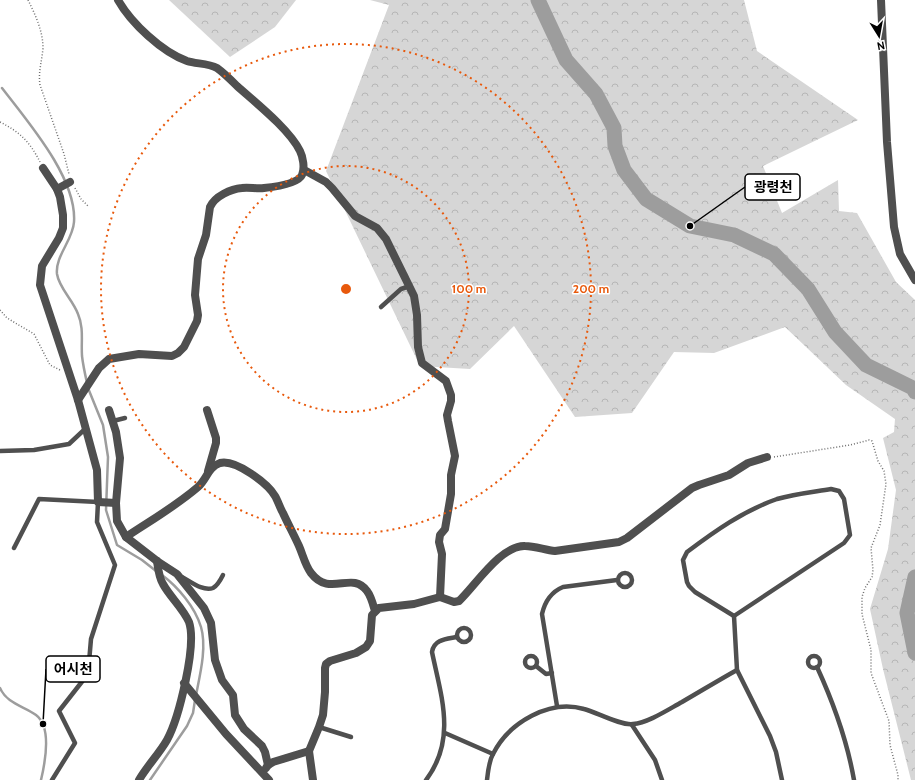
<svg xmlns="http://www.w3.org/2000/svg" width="915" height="780" font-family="Cabin,'Noto Sans KR',sans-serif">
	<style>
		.forest { fill: url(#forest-crowns) }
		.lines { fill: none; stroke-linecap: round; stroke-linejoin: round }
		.stream { stroke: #9d9d9d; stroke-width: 2.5 }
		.river { stroke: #9d9d9d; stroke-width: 15 }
		.path { stroke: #717171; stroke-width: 1.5; stroke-dasharray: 1 2; stroke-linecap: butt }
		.service { stroke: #4f4f4f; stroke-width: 4.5 }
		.minor { stroke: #4f4f4f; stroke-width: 8 }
		.ring { fill: none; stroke: #e8590c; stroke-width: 2; stroke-dasharray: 2 4 }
		.centre { fill: #e8590c; stroke: #fff; stroke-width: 2 }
		.ring-label { font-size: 12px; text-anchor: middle; font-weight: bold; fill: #e8590c; stroke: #fff; stroke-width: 3; stroke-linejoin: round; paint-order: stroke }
		.leader { fill: none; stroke: #000; stroke-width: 1.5 }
		.callout-dot { fill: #000; stroke: #fff; stroke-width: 1.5 }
		.callout { fill: #fff; stroke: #000; stroke-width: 1.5 }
		.callout-label { font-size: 14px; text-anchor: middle; font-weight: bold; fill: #000 }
	</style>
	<defs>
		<pattern id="forest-crowns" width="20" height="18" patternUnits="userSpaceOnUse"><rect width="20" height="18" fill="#d6d6d6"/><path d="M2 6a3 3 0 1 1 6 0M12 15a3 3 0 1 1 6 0" fill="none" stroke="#b6b6b6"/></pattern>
	</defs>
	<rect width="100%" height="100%" fill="#fff"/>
	<g class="forest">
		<polygon points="169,0 296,0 275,27 230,57"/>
		<polygon points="370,0 744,0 757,51 858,120 763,166 782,213 838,180 839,211 857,213 896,282 915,300 915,780 911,780 883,669 870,609 888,549 896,490 883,438 894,432 895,419 846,385 785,327 714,353 674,352 632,413 575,417 514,326 470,369 420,366 326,171 389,5"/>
	</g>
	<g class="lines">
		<g class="stream">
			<path d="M 2,88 C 28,122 77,178 74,222 C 73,240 55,256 57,274 C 59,288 73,300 78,314 C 84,328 81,341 82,356 C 83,365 85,374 87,383"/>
			<polyline points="88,388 103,425 108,457 106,510 117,545 142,560 156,571"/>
			<path d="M 162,575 C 178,587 195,607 201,627 C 207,647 200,675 196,695"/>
			<path d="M 0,688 C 7,704 24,706 36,715 C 52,727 45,763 41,780"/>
			<polyline points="150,780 187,726 193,713 195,700"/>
		</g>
		<g class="river">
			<polyline points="538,0 566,60 596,94 614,128 615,146 624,170 646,199 690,226 734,235 774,254 808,289 835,332 866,365 913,388 915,392"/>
			<polyline points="915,577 907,613 915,653"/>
		</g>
		<g class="path">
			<path d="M 28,0 C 35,14 43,31 43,48 C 42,61 38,72 40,85 L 64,154 L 69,174"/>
			<path d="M 0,122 C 20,132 30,142 40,162"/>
			<polyline points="75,188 81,199 88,206"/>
			<polyline points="0,310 7,318 34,334 50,365 60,370"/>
			<polyline points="774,457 850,445 869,440 872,441 878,461 884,471 886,484 880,525 871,548 873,570 872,577 865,588 862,597 862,614 871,650 871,673 889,721 890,745 898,775 898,780"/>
		</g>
		<g class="service">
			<polyline points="381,307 401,289 410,286"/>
			<polyline points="113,421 125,418"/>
			<polyline points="0,451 34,450 69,444 85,429"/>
			<path d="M 831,489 L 839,491 L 844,499 L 850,535 L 844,543 L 734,616 L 695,592 L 689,586 L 687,582 L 683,560 L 687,552 C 715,531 743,511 777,499 C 794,494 813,492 831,489 Z"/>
			<polyline points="14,548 39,499 98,502 97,522 115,565 91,639 88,674 59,711 75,743 52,780"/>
			<circle cx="625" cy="580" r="7"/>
			<path d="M 182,577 C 190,581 203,592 213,588 C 217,586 221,579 223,575"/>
			<polyline points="734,616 737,670 770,736 776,752 782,780"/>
			<circle cx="464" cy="635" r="7"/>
			<circle cx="531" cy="662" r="6"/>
			<circle cx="814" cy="662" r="6"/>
			<polyline points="536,666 546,674 552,673"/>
			<path d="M 817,667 C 834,704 847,740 854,780"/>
			<path d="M 557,706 L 542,614 C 545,601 551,592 563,587 L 617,580"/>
			<polyline points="632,725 655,760 662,780"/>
			<polyline points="319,727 351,737"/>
			<polyline points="445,733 493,754"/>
			<path d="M 426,780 C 457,739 441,696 432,652 C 434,639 447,639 457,637"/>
			<path d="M 487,780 C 488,771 489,761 493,754 C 509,722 550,699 584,709 C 596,712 621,726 633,724 C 648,723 669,709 682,702 C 701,691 719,680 737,670"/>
		</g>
		<g class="minor">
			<polyline points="881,0 887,142 894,227 900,254 915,280"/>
			<polyline points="43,168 57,189 60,197 63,215 63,228 59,238 42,266 40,285 78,400 97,470 98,502 116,503"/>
			<polyline points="306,171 326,182 332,188 355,216 377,228 386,239 414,296 417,315 418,347 422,363 446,381 451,395 451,401 447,415 448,421 455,456 451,475 451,494 445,529 440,535 439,542 442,554 440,597"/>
			<polyline points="57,189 70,182"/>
			<path d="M 78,400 L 99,368 L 109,359 L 139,354 L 172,356 L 178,353 L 184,347 L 197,321 L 198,315 L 195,295 L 198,259 L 206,235 L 210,207 C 215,196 231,189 242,188 C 249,187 257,189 264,188 C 273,187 298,184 302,175 C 305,168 303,157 300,151 C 289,129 256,103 237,86 C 231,80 224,73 217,68 C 208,63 196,64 187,61 C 162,52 131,23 118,0"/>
			<polyline points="109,410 116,432 120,458 116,503 117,521 126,537 157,561 177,574 204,608 211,623 215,660 222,680 233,695 235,715 244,729 262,746 265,752 268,765"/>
			<polyline points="207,410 216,438 216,443 208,471"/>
			<path d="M 126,537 C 150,521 176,506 198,487 C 207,479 208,467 220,463 C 236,459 268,484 275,496 C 278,501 280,508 283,513 C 288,524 294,535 299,546 C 303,555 305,565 311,573 C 330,598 352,570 367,591 C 371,596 373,604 375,611"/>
			<polyline points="184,683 226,734 269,780"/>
			<polyline points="266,768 268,765 273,762 309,751"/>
			<path d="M 139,780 C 147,766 159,754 167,740 C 179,718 197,645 189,622 C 183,608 170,597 163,584 C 159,578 158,568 157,561"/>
			<path d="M 313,780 L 309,751 L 319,727 L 323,715 L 325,692 L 325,668 L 326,664 L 330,661 L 356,653 L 366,647 L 370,641 L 372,615 L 379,608 L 414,604 L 440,597 L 454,602 L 459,601 C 475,586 501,545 525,546 C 535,546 545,550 555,551 L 619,542 L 627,538 L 692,488 L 699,485 L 729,475 L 748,463 L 767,457"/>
		</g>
	</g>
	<g class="ring">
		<circle cx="346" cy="289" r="123"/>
		<circle cx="346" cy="289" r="245"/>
	</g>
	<circle cx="346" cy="289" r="6" class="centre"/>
	<g class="ring-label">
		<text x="469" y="293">100 m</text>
		<text x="591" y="293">200 m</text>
	</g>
	<path class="leader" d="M690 226L745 187M43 724L46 669"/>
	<g class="callout-dot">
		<circle cx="690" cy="226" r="4"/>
		<circle cx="43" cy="724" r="4"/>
	</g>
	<g class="callout">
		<rect x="745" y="174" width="55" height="26" rx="4"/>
		<rect x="46" y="656" width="54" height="26" rx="4"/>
	</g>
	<g class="callout-label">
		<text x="773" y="192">광령천</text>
		<text x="73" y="674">어시천</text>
	</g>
	<g transform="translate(879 36) rotate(169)" stroke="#ffffff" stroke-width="3" paint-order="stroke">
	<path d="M0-3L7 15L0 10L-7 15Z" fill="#000000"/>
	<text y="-6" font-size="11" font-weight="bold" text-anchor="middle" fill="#000000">N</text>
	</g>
</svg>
